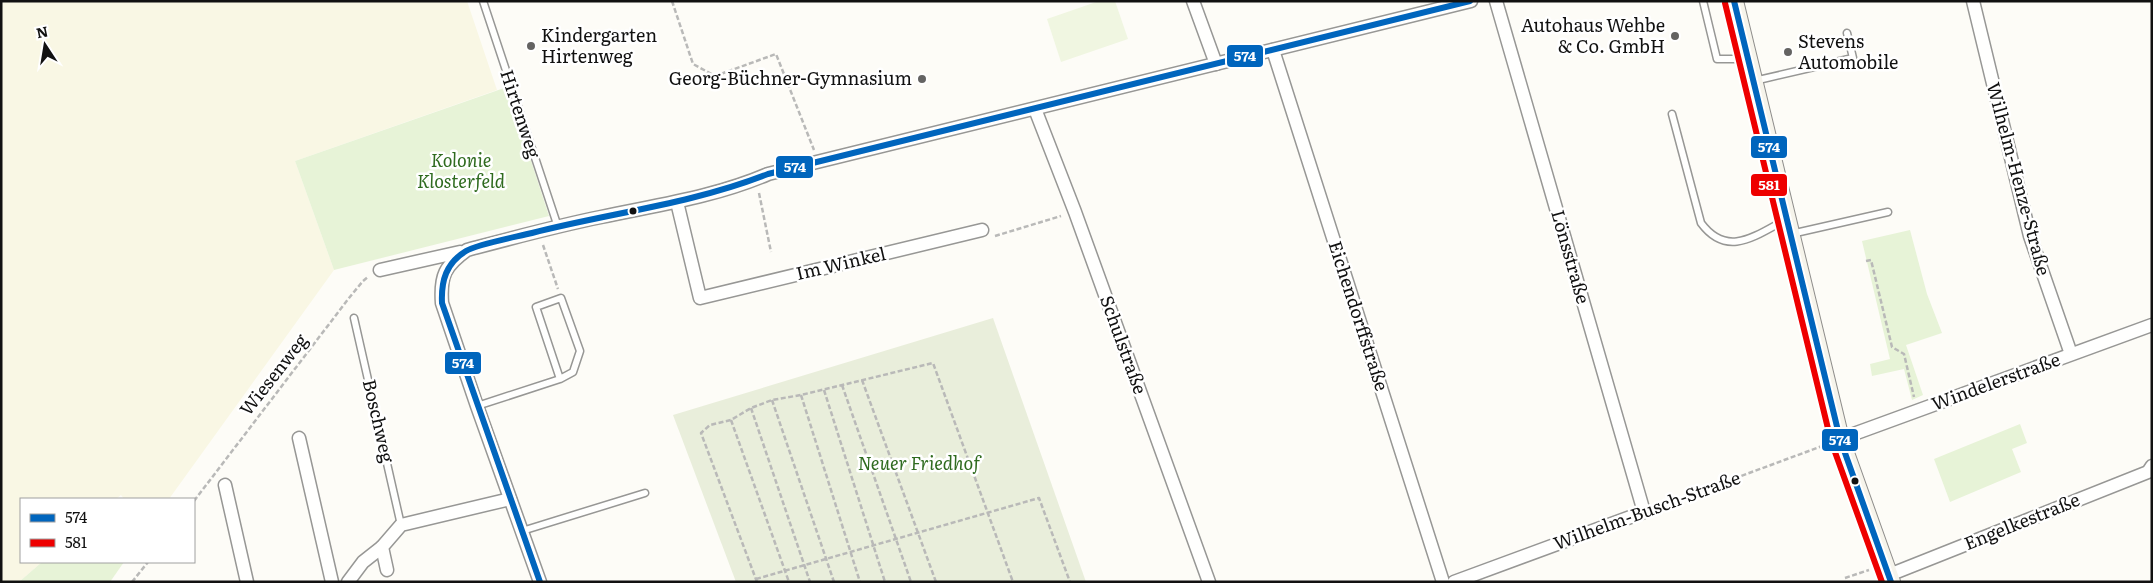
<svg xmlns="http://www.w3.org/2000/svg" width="2153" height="583" font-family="Literata,serif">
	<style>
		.farmland { fill: #f9f7e4 }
		.green { fill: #e7f3d7 }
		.cemetery { fill: #e9eedb }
		.pitch { fill: #f0f6e1 }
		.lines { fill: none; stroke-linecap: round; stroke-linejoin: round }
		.lane-casing { stroke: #979795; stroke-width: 9 }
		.street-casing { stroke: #979795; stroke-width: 15 }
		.secondary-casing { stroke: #8e8d8b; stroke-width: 20 }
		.path { stroke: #b9b9b8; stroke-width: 2.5; stroke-dasharray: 5 2.5; stroke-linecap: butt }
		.lane { stroke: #fffffe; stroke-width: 6 }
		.street { stroke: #fffffe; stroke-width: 12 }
		.secondary { stroke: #f6f4eb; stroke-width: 18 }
		.bus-1-casing { stroke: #fff; stroke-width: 10 }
		.bus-2-casing { stroke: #fff; stroke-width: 10 }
		.bus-1 { stroke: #0065bd; stroke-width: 6 }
		.bus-2 { stroke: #e00; stroke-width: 6 }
		.poi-dot { fill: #646362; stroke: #fff; stroke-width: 2 }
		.bus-dot { fill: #111; stroke: #fff; stroke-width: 2 }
		.labels { text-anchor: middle; stroke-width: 5; stroke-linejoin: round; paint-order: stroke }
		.poi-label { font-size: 18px; fill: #111; stroke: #fff; text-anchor: end }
		.street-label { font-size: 18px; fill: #111; stroke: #fff }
		.park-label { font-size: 18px; font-style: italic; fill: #2f6b1f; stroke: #fff }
		.line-badge { stroke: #fff; stroke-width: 2 }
		.badge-label { font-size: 14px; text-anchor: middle; font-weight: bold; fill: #fff }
	</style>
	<rect width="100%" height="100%" fill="#fdfcf7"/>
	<polygon class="farmland" points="1,1 467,1 497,90 295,161 334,270 169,499 124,499 121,495 116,499 21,499 21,562 42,562 19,582 1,582"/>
	<g class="green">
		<polygon points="507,87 549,216 334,270 295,161"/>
		<polygon points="1910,230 1927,294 1942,333 1906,345 1923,395 1912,400 1904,369 1872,376 1870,364 1890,359 1862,241"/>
		<polygon points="2020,424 2027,443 2012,449 2021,472 1950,502 1934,459"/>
		<polygon points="42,562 124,562 110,582 19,582"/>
	</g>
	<polygon class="cemetery" points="993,318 1086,582 736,582 673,415"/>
	<polygon class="pitch" points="1099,1 1115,1 1128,39 1061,62 1047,19"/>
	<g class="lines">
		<g class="lane-casing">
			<g id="lane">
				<polyline points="483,1 558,227"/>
				<polyline points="1703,1 1717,59 1747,59"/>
				<polyline points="1754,81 1853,58 1847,33"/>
				<path d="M 1672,114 L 1701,223 C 1727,258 1755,236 1785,220"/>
				<polyline points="1791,234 1888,212"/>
				<polyline points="354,318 401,525"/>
				<polyline points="477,406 560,379 573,372 580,351 561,298 536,307 560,379"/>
				<polyline points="522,531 645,493"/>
			</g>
		</g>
		<g class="street-casing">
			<g id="street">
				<polyline points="1193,1 1216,64"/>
				<polyline points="1973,1 2030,236 2071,354"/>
				<polyline points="1273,50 1443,582"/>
				<polyline points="1035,109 1075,212 1209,582"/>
				<polyline points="677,202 700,298 982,230"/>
				<polyline points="380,270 460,252"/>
				<polyline points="299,438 332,582"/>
				<polyline points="1840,439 2152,325"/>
				<polyline points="225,485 247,582"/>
				<polyline points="387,570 382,547 401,525 510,499"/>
				<polyline points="1889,575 2148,472 2152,466"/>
				<polyline points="348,582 363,562 382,547"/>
				<path d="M 540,582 L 477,406 L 442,303 C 440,275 445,266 467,250 C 512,238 556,226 601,217 C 657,205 715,197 768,174 L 1471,1"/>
				<polyline points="1454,582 1644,512 1496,1"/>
			</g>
		</g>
		<g class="secondary-casing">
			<polyline id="secondary" points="1734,1 1840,439 1891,582"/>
		</g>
		<g class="path">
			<polyline points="672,1 693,64 715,76 776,54 814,150"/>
			<polyline points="759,193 771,252"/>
			<polyline points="995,236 1061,216"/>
			<polyline points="543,245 558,289"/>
			<polyline points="1866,261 1871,260 1892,347 1904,354 1914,397"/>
			<polyline points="862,380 936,582"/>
			<polyline points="842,385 911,582"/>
			<polyline points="824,390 885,582"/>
			<polyline points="801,395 860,582"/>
			<polyline points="772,400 834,582"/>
			<polyline points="751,408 810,582"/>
			<polyline points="731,420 789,582"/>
			<polyline points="194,501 349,298 363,281 368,277"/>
			<polyline points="1657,507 1825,445"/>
			<polyline points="1845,578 1869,570"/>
			<polyline points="756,579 1039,498 1070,582"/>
			<polyline points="132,582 148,562"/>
			<polyline points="757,582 701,433 710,425 731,420 751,408 772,400 801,395 933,363 1013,582"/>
		</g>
		<use href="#lane" class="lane"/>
		<use href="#street" class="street"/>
		<use href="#secondary" class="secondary"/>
		<g class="bus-1-casing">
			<g id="bus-1">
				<polyline points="1734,1 1840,439 1891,582"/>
				<path d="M 540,582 L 442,303 C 441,281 446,263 466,251 C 478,244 516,237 532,233 C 610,213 692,204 768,174 L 1470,1"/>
			</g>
		</g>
		<g class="bus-2-casing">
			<polyline id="bus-2" points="1725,3 1831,441 1882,582"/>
		</g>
		<use href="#bus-1" class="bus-1"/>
		<use href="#bus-2" class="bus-2"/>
	</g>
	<g class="poi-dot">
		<circle cx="1675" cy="36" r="5"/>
		<circle cx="531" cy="46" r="5"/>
		<circle cx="1788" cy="52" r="5"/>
		<circle cx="922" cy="79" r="5"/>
	</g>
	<g class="bus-dot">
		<circle cx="633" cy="211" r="4.5"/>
		<circle cx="1855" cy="481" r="4.5"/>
	</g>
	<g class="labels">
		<g class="poi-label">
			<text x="1665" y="32">Autohaus Wehbe<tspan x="1665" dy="21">&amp; Co. GmbH</tspan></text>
			<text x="541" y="42" text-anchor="start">Kindergarten<tspan x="541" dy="21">Hirtenweg</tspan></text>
			<text x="1798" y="48" text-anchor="start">Stevens<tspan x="1798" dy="21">Automobile</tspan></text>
			<text x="912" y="85">Georg-Büchner-Gymnasium</text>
		</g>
		<g class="street-label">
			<text transform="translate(520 114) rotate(72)" y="6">Hirtenweg</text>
			<text transform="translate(2018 179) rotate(75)" y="6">Wilhelm-Henze-Straße</text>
			<text transform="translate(1570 257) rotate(74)" y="6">Lönsstraße</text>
			<text transform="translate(841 264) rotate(-13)" y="6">Im Winkel</text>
			<text transform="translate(1358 316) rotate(72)" y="6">Eichendorffstraße</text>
			<text transform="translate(1123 345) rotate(70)" y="6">Schulstraße</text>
			<text transform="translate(274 375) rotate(-52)" y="6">Wiesenweg</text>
			<text transform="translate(1996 382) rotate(-20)" y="6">Windelerstraße</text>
			<text transform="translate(378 421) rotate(77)" y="6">Boschweg</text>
			<text transform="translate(1647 511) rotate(-20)" y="6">Wilhelm-Busch-Straße</text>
			<text transform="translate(2022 522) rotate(-22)" y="6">Engelkestraße</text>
		</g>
		<g class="park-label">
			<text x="461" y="167">Kolonie<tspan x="461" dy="21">Klosterfeld</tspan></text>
			<text x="919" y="470">Neuer Friedhof</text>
		</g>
	</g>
	<g class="line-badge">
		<rect x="1226" y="44" width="38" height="24" rx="5" fill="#0065bd"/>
		<rect x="1750" y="135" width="38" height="24" rx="5" fill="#0065bd"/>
		<rect x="775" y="155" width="39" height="24" rx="5" fill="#0065bd"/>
		<rect x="1750" y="173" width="38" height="24" rx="5" fill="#e00"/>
		<rect x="444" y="351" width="38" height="24" rx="5" fill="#0065bd"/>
		<rect x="1821" y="428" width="38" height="24" rx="5" fill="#0065bd"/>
	</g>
	<g class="badge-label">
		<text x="1245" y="61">574</text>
		<text x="1769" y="152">574</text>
		<text x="795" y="172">574</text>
		<text x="1769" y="190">581</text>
		<text x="463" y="368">574</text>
		<text x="1840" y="445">574</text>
	</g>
	<rect width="2153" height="583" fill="none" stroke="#111111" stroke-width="5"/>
	<rect x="20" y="498" width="175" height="65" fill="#ffffff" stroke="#a0a0a0"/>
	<rect x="30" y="514" width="25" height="8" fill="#0065bd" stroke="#a0a0a0"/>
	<text x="65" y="523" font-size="15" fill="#111111">574</text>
	<rect x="30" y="539" width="25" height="8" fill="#ee0000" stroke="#a0a0a0"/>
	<text x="65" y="548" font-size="15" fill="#111111">581</text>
	<g transform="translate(45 45) rotate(348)" stroke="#ffffff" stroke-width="4" paint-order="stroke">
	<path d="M0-4L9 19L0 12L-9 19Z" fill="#111111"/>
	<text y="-8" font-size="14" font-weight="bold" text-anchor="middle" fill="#111111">N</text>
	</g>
</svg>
